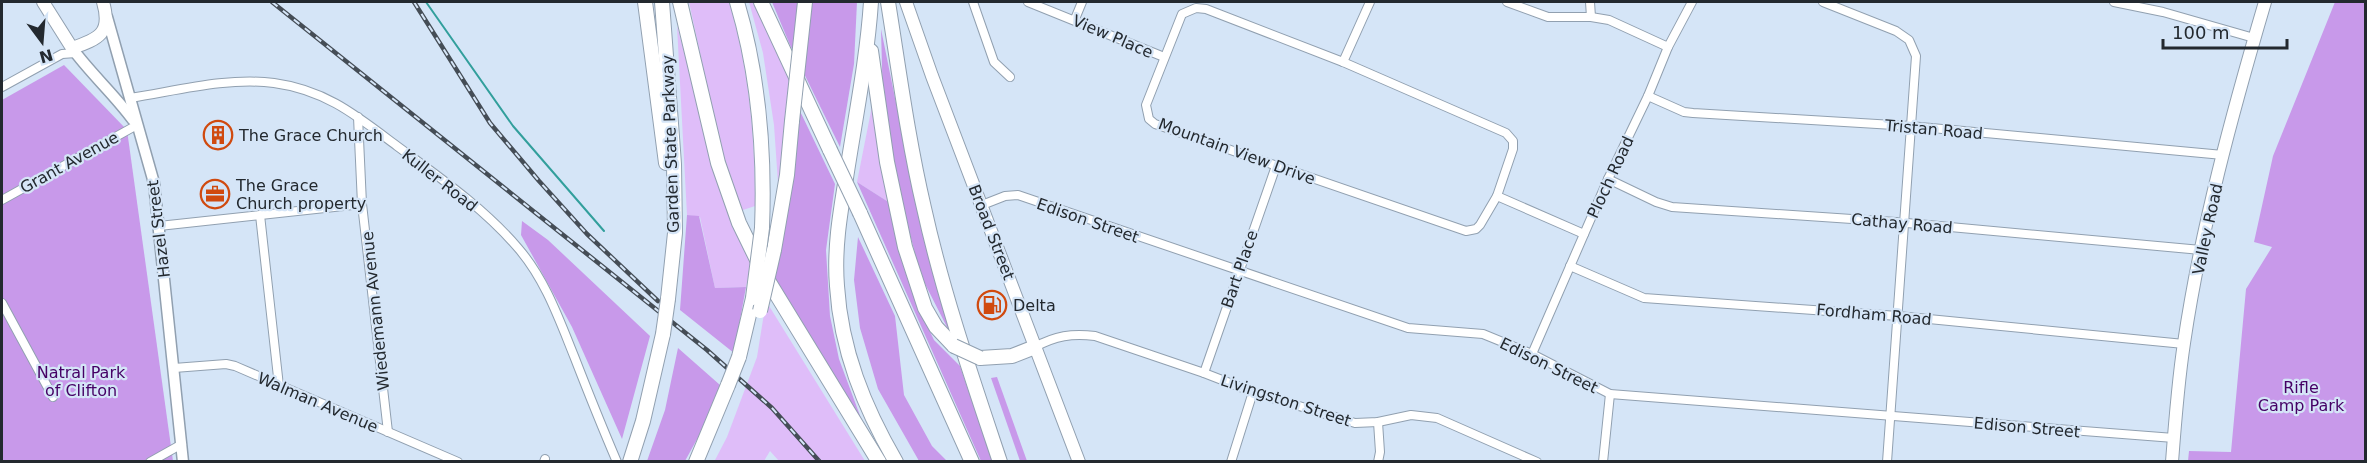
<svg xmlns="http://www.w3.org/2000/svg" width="2367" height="463" font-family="'DejaVu Sans',sans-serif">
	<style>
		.green { fill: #dfbdf9 }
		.forest { fill: #c899ea }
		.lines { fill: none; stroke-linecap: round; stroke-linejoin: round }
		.stream { stroke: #329f9c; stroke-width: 2 }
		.street-casing { stroke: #91a0b0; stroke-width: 10 }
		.secondary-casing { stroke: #91a0b0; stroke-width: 13 }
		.primary-casing { stroke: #91a0b0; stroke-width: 14 }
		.highway-casing { stroke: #91a0b0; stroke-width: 16 }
		.street { stroke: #fff; stroke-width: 8 }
		.secondary { stroke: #fff; stroke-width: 10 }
		.primary { stroke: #fff; stroke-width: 12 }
		.highway { stroke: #fff; stroke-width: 14 }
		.rail-casing { stroke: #454d56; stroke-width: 4.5 }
		.rail { stroke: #d5e5f7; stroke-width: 2; stroke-dasharray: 7; stroke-linecap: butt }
		.highway-bridge-casing { stroke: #91a0b0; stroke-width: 16; stroke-linecap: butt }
		.highway-bridge { stroke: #fff; stroke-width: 14 }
		.labels { text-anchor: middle; stroke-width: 4.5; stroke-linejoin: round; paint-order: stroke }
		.street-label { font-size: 16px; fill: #23292f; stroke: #d5e5f7 }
		.poi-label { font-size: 16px; fill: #23292f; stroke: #d5e5f7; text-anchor: start }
		.park-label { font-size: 16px; fill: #450065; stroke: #d5e5f7 }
	</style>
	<rect width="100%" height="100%" fill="#d5e5f7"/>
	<g class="green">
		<path d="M 689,2 L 729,2 C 749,69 755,136 755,206 L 740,211 L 717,132 Z"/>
		<polygon points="749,2 754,2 791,84 781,183 778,183 774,125 763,53"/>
		<polygon points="677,26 719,183 751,262 746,287 715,288 700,217 687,215"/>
		<polygon points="873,101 890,203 857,182"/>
		<polygon points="766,301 865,461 779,461 770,451 764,461 714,462 727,437 757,357"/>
	</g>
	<g class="forest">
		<polygon points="772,2 857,2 854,64 840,147 790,45"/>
		<polygon points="2335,2 2365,2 2365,461 2188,461 2189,451 2231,452 2246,289 2272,247 2254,242 2273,156"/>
		<polygon points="881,29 921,226 952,337 921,276 897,185 883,105"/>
		<polygon points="64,65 127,130 173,461 2,461 2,100"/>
		<polygon points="799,109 835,184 826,250 830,316 839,359 862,421 861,422 774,282"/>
		<polygon points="857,182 890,203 919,309 934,340 960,366 992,461 981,461"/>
		<polygon points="687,215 699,216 715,288 746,287 734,353 680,310"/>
		<polygon points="522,221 548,240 650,336 622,439 572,327 521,235"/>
		<polygon points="858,237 895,316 904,395 932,446 947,461 919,461 878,389 860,328 854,280"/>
		<polygon points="678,348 720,385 701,432 685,461 647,461 665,410"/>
		<polygon points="997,377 1027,461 1020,461 991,378"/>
	</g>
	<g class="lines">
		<polyline class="stream" points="426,2 513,126 604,231"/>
		<g class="street-casing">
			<g id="street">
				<polyline points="973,2 994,62 1010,77"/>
				<polyline points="1028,2 1164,57"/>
				<polyline points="1507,2 1548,17 1591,17 1609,20 1668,47"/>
				<polyline points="1590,2 1591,17"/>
				<polyline points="1823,2 1896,31 1909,40 1916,56 1887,462"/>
				<polyline points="2114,2 2163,12 2254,38"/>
				<polygon points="1196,8 1206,9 1343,62 1506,133 1513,141 1513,149 1497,196 1480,225 1476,229 1466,231 1155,124 1149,119 1146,105 1182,14"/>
				<polyline points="1075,19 1082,2"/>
				<polyline points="1343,62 1370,2"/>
				<polyline points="2,87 62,54 76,53"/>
				<polyline points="1648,96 1684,112 1693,113 1910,126 2223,155"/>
				<path d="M 130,98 C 176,91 227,77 274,83 C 326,90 357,116 397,146 C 439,177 484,208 518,248 C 545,279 559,319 574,356 C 588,392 602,427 617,462"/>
				<polyline points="358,117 362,204 388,432"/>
				<polyline points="1608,179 1656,202 1672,207 1896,222 2201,250"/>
				<polyline points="1497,196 1584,234"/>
				<polyline points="2,200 137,125"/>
				<polyline points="982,205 1005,196 1018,195 1408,328 1483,334 1532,354 1610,394 2174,438"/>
				<polyline points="260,215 279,386"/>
				<polyline points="159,226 362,204"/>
				<polyline points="1570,266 1644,298 1898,316 2184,344"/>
				<polyline points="2,303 53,397"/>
				<path d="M 1035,347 C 1055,336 1072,333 1095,336 L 1204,373 L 1253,392 L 1355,423 L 1378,422 L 1411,415 L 1437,418 L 1537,462"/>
				<polyline points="1532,354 1608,179 1648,96 1668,47 1692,2"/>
				<polyline points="174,368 226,364 235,366 458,462"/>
				<polyline points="1204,373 1276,166"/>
				<polyline points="150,462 182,444"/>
				<polyline points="544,462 545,459"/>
				<polyline points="1231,462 1253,392"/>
				<polyline points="1378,462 1380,452 1378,422"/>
				<polyline points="1603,462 1610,394"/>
			</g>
		</g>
		<g class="secondary-casing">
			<g id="secondary">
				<polyline points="107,17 154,183 183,462"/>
				<path d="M 72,48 C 90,73 114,94 133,120"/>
			</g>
		</g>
		<g class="primary-casing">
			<g id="primary">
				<path d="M 43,2 L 72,48 C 99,39 112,33 103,2"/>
				<polyline points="906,2 932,76 1079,462"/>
				<path d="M 2172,462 C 2175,422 2178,382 2184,343 C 2201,228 2232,114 2265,2"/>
			</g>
		</g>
		<g class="highway-casing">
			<g id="highway">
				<polyline points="645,2 666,163"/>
				<polyline points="662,2 674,164 675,233 668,299"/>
				<polyline points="680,2 718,163 739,223 764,274 879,462"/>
				<path d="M 737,2 C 759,76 765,151 762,228"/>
				<polyline points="761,2 830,150"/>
				<path d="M 871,2 C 867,61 855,119 846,178 C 840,214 834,249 837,286 C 841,350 864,407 896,462"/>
				<path d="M 888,2 C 899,71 908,140 924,208 C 943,294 972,378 1000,462"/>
				<polyline points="871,51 887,162 905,247 925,308 936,327 954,346"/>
				<polyline points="860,213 972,462"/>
				<polyline points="774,250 787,175 792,121"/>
				<polyline points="739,357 753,298"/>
				<polyline points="980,358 1012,356 1035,347"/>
				<polyline points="630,462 643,421 663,334"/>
				<polyline points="696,462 728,385"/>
			</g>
		</g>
		<use href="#street" class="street"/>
		<use href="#secondary" class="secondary"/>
		<use href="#primary" class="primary"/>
		<use href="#highway" class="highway"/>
		<g class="rail-casing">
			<g id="rail">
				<polyline points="272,2 707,350 772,408 820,462"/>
				<polyline points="414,2 490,123 539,181 587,234 658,301"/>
			</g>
		</g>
		<use href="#rail" class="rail"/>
		<g class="highway-bridge-casing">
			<g id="highway-bridge">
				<polyline points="792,121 805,2"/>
				<polyline points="830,150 860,213"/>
				<polyline points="753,298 762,228"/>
				<polyline points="760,311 774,250"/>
				<polyline points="663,334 668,299"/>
				<polyline points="954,346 980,358"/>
				<polyline points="728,385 739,357"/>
			</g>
		</g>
		<use href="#highway-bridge" class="highway-bridge"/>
	</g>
	<defs>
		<g id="building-ring" transform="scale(1.5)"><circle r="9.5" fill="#d5e5f7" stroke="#d04a0f" stroke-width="1.5"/><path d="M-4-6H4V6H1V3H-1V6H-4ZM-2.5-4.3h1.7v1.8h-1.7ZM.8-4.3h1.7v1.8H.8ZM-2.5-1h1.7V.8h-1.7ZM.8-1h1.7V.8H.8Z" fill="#d04a0f"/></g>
		<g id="office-ring" transform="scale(1.5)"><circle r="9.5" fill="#d5e5f7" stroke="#d04a0f" stroke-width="1.5"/><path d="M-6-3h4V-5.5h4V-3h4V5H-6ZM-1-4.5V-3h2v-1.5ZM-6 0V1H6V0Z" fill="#d04a0f"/></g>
		<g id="fuel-ring" transform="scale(1.5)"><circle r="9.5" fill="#d5e5f7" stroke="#d04a0f" stroke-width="1.5"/><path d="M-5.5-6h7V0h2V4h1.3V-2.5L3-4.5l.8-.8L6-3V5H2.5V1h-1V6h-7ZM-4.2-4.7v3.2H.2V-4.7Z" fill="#d04a0f"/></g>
	</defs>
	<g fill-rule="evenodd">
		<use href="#building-ring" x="218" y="135"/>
		<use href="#office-ring" x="215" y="194"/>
		<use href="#fuel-ring" x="992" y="305"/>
	</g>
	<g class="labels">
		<g class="street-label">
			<text transform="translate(1113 36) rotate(23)" y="6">View Place</text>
			<text transform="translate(1934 129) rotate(5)" y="6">Tristan Road</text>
			<text transform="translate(670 144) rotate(-92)" y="6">Garden State Parkway</text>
			<text transform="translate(1237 151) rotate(20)" y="6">Mountain View Drive</text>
			<text transform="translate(69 162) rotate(-29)" y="6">Grant Avenue</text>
			<text transform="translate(1610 177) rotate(-65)" y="6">Ploch Road</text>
			<text transform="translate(440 180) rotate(38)" y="6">Kuller Road</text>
			<text transform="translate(1088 220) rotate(19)" y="6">Edison Street</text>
			<text transform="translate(1902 223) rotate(5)" y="6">Cathay Road</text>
			<text transform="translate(158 229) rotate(-97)" y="6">Hazel Street</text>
			<text transform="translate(2207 229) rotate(-78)" y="6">Valley Road</text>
			<text transform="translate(992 232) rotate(69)" y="6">Broad Street</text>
			<text transform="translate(1239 269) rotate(-71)" y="6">Bart Place</text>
			<text transform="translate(375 311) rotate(-96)" y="6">Wiedemann Avenue</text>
			<text transform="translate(1874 314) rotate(5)" y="6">Fordham Road</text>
			<text transform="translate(1549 365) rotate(26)" y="6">Edison Street</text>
			<text transform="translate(1286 400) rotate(18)" y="6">Livingston Street</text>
			<text transform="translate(318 402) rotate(23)" y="6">Walman Avenue</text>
			<text transform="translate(2027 427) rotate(5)" y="6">Edison Street</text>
		</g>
		<g class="poi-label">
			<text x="239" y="141">The Grace Church</text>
			<text x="236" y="191">The Grace<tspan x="236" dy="18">Church property</tspan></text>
			<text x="1013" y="311">Delta</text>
		</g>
		<g class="park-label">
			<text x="81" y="378">Natral Park<tspan x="81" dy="18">of Clifton</tspan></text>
			<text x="2301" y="393">Rifle<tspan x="2301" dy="18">Camp Park</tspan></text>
		</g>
	</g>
	<rect width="2367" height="463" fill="none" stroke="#23292f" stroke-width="6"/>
	<g transform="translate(42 42) rotate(164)" stroke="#d5e5f7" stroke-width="4.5" paint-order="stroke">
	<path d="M0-4.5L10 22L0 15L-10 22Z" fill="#23292f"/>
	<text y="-9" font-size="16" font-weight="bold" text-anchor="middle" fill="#23292f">N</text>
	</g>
	<path d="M2163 39v9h124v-9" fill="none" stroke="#23292f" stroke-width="3"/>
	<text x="2172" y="39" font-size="18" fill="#23292f" stroke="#d5e5f7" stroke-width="4.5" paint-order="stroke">100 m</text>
</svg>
